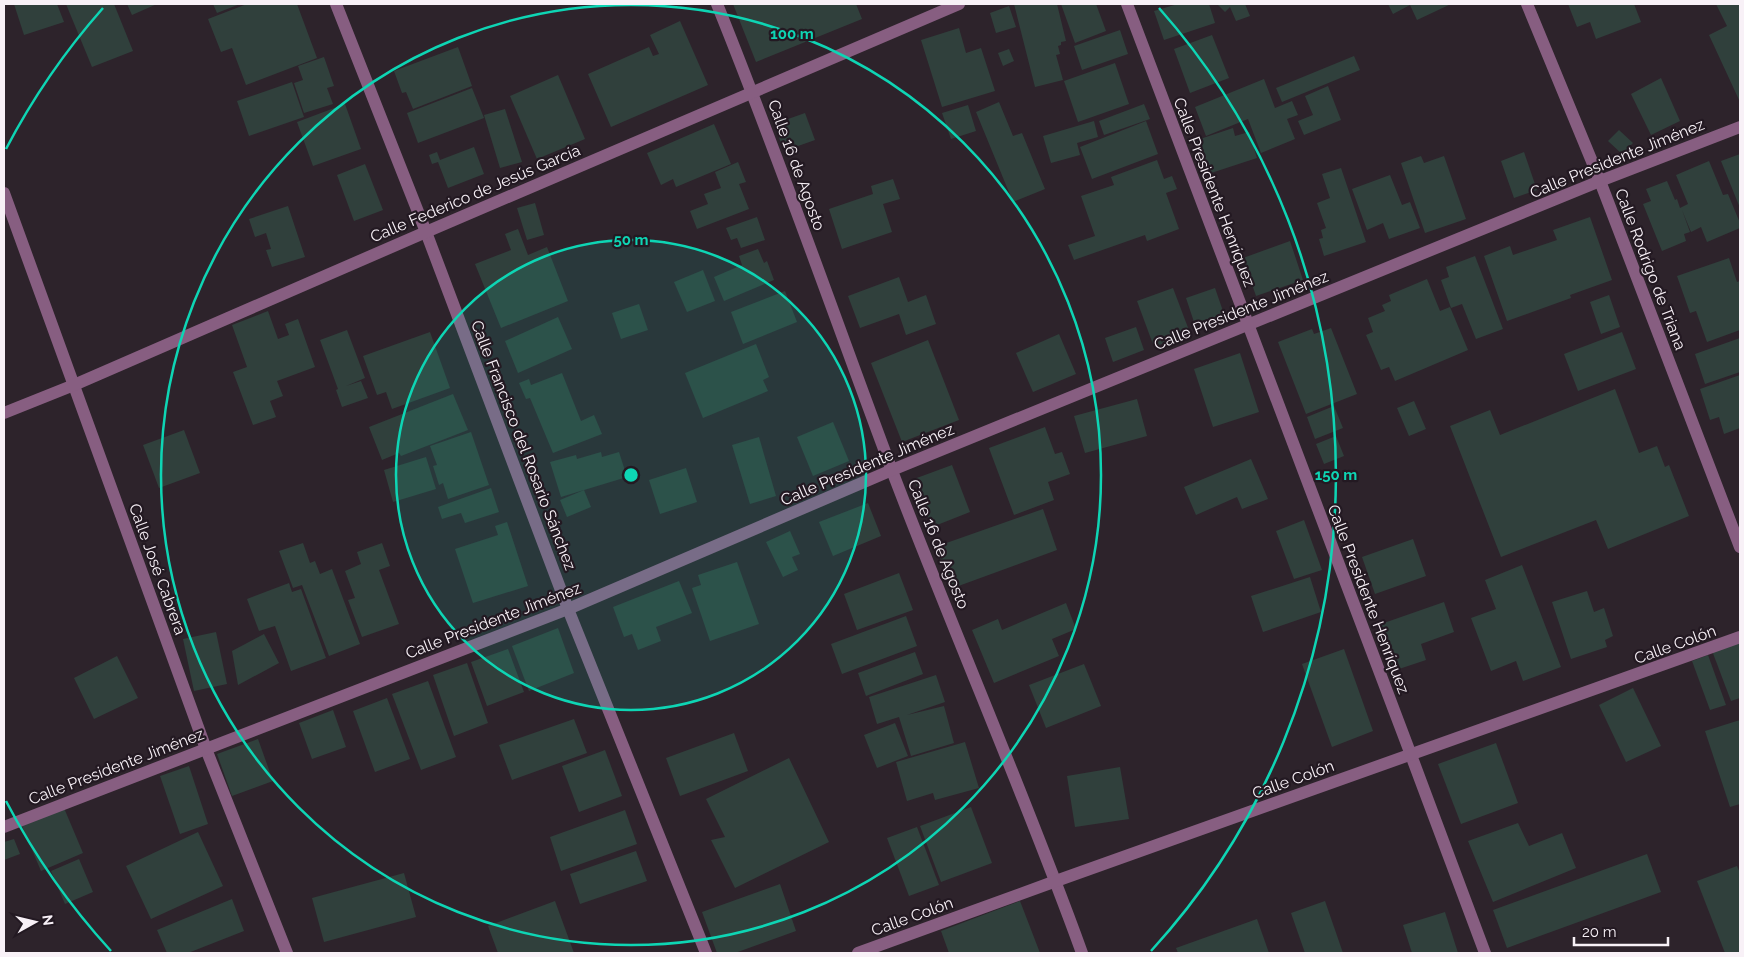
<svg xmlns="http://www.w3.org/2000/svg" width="1744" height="957" font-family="Raleway,sans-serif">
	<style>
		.building { fill: #30403c }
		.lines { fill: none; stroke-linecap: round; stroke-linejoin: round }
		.minor { stroke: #875e81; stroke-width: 12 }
		.ring { fill: none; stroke: #0ed5b4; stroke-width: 2.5 }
		.labels { text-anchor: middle; stroke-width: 4.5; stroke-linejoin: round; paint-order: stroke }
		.street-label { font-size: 16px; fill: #f8f1f7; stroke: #231922 }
		.centre { fill: #0ed5b4; stroke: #231922; stroke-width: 2.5 }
		.ring-label { font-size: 15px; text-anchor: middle; font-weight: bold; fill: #0ed5b4; stroke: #231922; stroke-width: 4.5; stroke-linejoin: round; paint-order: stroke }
	</style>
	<rect width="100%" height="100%" fill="#2d232b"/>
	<g class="building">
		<polygon points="14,4 57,4 64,22 24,35"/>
		<polygon points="66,4 114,4 133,51 92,67"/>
		<polygon points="127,4 157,4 132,15"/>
		<polygon points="213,4 240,4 217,13"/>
		<polygon points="247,4 297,4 317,58 246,85 232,48 221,52 208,19"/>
		<polygon points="733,4 856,4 862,19 756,62"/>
		<polygon points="1014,4 1057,4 1066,41 1061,42 1061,45 1058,46 1060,54 1056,55 1063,80 1035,87"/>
		<polygon points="1061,4 1096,4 1106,31 1075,43"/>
		<polygon points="1178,4 1209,4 1215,23 1164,40 1154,11"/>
		<polygon points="1217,4 1245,4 1250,16 1236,21 1230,7 1225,12"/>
		<polygon points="1388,4 1451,4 1417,20 1410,5 1393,14"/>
		<polygon points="1568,4 1634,4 1641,22 1596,39 1590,22 1577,27"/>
		<polygon points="1716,4 1740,4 1740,102 1709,35 1727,26"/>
		<polygon points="1009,6 1016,27 996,33 990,13"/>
		<polygon points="680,21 708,85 611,127 588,74 649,47 653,56 659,54 650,35"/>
		<polygon points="959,28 966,53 981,48 995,91 942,107 921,40"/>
		<polygon points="1120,30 1128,54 1082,70 1074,46"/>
		<polygon points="1212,35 1229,78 1190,93 1174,49"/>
		<polygon points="458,47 472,86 413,109 406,92 402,93 394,71"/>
		<polygon points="1009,49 1014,61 1003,66 998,53"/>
		<polygon points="1354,56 1360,70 1282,102 1276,88"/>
		<polygon points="324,57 334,86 327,88 333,104 304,113 294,83 303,80 298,66"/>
		<polygon points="1115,63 1129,104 1078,122 1064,81"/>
		<polygon points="558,75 585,139 537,159 510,96"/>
		<polygon points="1661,78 1680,121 1651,135 1631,94"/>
		<polygon points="1264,79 1275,108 1292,101 1298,115 1287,119 1295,139 1261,153 1248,119 1206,136 1195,107"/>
		<polygon points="292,82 304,117 249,136 237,101"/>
		<polygon points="1328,86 1341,120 1304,135 1298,121 1313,115 1305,96"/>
		<polygon points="472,88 484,118 418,143 407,113"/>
		<polygon points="999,102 1013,136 1022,133 1045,189 1013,202 976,112"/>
		<polygon points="345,104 361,149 313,166 297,122"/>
		<polygon points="1144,104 1150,119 1104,135 1099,121"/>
		<polygon points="968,105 976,131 951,139 942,113"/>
		<polygon points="505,109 522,162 500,168 484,115"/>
		<polygon points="805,113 815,140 784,151 774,124"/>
		<polygon points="1094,121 1098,137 1077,143 1080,155 1051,163 1043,136"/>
		<polygon points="1146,121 1158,154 1092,179 1080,147"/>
		<polygon points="714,124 731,164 676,187 673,179 661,185 647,153"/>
		<polygon points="1233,128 1235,136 1249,132 1257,158 1205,175 1194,141"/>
		<polygon points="1619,130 1633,143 1622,154 1608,141"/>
		<polygon points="474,147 484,174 448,188 438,162 432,164 429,155 437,152 440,160"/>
		<polygon points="1524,152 1537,190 1514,198 1501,161"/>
		<polygon points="1740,154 1740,208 1721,161"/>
		<polygon points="1421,156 1424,163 1444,156 1466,219 1425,233 1401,163"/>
		<polygon points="1157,160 1164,179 1172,176 1177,189 1166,193 1179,229 1147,241 1145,235 1074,260 1068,245 1095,236 1081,196 1114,185 1111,177"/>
		<polygon points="1709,161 1723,195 1728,194 1740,223 1740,228 1707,242 1701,227 1691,232 1682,210 1690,232 1684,234 1686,241 1662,251 1643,204 1651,201 1646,189 1667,181 1675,200 1677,199 1680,208 1688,204 1676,175"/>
		<polygon points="738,162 746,182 739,184 749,209 697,229 690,211 708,204 704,194 721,188 715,172"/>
		<polygon points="365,164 383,210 354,221 337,175"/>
		<polygon points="1341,168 1366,242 1324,256 1319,239 1323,238 1321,230 1326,228 1317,203 1330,198 1322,174"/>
		<polygon points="1390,175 1402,205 1410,202 1420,228 1389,239 1383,223 1367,230 1352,189"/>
		<polygon points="893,179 900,199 883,204 892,232 842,249 829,209 873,194 871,186"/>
		<polygon points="535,203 544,235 527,240 517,208"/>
		<polygon points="288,206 305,257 272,267 266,250 271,249 266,233 255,237 249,219"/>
		<polygon points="757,217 765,240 741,248 737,238 731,240 726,228"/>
		<polygon points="1590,217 1612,280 1570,295 1571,298 1507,321 1484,256 1510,246 1513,255 1557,240 1553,230"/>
		<polygon points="518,229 528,255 547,247 568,301 501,328 475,264 511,250 505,234"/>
		<polygon points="1290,241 1303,280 1256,296 1243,258"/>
		<polygon points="758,249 764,263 767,261 774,280 724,301 714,277 742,265 739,256"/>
		<polygon points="1475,256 1503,329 1476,339 1462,304 1451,308 1441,280 1449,277 1446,267"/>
		<polygon points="1729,258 1737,282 1740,281 1740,330 1707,342 1696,311 1690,313 1677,276"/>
		<polygon points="703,270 715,301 687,312 674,282"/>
		<polygon points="899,277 908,302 926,295 936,324 906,335 899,314 860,328 848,296"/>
		<polygon points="1427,279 1440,311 1450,307 1468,350 1395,381 1389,367 1381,370 1366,335 1373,332 1368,318 1385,311 1382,305 1391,301 1389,295"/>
		<polygon points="1173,288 1190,333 1154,347 1137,301"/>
		<polygon points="1215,288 1224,314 1195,325 1186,298"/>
		<polygon points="785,291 797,322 743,344 731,312"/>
		<polygon points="1609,295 1620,327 1601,334 1590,302"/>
		<polygon points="639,304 648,330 621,339 612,313"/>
		<polygon points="268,311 278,339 289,335 285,324 298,319 315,367 277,381 283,396 270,401 276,417 253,425 233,372 247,367 232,325"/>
		<polygon points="558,317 572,349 518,373 505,341"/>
		<polygon points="1136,327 1144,350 1113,362 1105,338"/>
		<polygon points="1331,328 1357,394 1306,414 1278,342 1312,329 1314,334"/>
		<polygon points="347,330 365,378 346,386 361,381 368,398 342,407 336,390 338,389 320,340"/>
		<polygon points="430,332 450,388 392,409 386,392 377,395 363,356"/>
		<polygon points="1622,332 1636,369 1578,391 1564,354"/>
		<polygon points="1059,334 1076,374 1033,392 1016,353"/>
		<polygon points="1740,338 1740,372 1705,384 1695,354"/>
		<polygon points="928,340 959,420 902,442 871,363"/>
		<polygon points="756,344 769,377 763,380 768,391 703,418 685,373"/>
		<polygon points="1240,353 1259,412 1213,427 1194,369"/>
		<polygon points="562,373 581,421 594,415 602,434 553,453 530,398 526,399 519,383 529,379 531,385"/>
		<polygon points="1740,375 1740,428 1724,434 1719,417 1710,420 1700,389"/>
		<polygon points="1615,389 1639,453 1657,446 1665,467 1669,465 1689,516 1608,549 1596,520 1501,557 1450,426 1490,410 1500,435"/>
		<polygon points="453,394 468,430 401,456 399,453 382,460 369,427"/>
		<polygon points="1137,399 1147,436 1085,453 1074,416"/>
		<polygon points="1414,401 1426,429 1409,436 1397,408"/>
		<polygon points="1334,406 1343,428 1315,439 1307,417"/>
		<polygon points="833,422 849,461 813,476 797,437"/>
		<polygon points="1045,427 1055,454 1062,452 1070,474 1048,482 1054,500 1014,515 989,448"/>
		<polygon points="184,430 200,473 159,488 143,445"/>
		<polygon points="471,432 489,485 448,499 443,483 439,485 433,466 437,465 430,446"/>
		<polygon points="1336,436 1344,456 1324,464 1316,444"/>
		<polygon points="759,437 776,496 750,504 732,445"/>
		<polygon points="601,452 602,457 619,452 627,477 561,497 550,462 576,455 577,459"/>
		<polygon points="426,457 436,489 393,502 384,470"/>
		<polygon points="1251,459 1268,499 1242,509 1237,497 1196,515 1184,487"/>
		<polygon points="952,465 970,512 932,527 914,479"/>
		<polygon points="686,468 697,502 660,514 649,480"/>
		<polygon points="491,488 499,512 465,523 461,513 442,519 438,507"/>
		<polygon points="584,490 591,507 567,517 560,500"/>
		<polygon points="868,503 881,536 833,556 819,522"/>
		<polygon points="1043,509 1057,550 953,588 935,547"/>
		<polygon points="1304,520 1322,570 1294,579 1276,531"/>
		<polygon points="507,522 528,586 473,603 455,549 498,535 495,526"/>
		<polygon points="790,531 800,554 792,557 798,570 783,577 766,542"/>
		<polygon points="1413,539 1426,576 1375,594 1362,557"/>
		<polygon points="303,543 310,563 315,561 320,574 332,569 360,644 329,656 302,585 293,588 279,551"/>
		<polygon points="382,543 390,566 379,570 399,624 362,637 348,600 355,598 345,571 361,564 357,552"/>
		<polygon points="737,562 759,624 710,641 692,588 701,585 698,575"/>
		<polygon points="1522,565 1561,667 1523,681 1516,661 1491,671 1471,618 1496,609 1485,580"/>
		<polygon points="899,573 913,610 857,630 844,594"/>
		<polygon points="1310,577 1321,612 1263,632 1251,596"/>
		<polygon points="679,581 692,613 656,627 661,641 638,650 632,634 624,637 613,607"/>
		<polygon points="289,583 292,592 301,589 326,658 291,671 275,626 259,631 247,599"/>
		<polygon points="1587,591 1594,612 1604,608 1613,636 1605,640 1607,647 1571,659 1552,602"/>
		<polygon points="1444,602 1454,632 1421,644 1426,660 1390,672 1382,651 1390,650 1381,624"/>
		<polygon points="1066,603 1076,629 1052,639 1059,656 994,683 972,630 998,619 1002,630"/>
		<polygon points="906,616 917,646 842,674 831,644"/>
		<polygon points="558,628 574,673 529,691 512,646"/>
		<polygon points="216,632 227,684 194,691 183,639"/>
		<polygon points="264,634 279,663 238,685 232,651"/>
		<polygon points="1740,641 1740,698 1731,701 1711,648"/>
		<polygon points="508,649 524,692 487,706 471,662"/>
		<polygon points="1344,649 1373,731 1332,747 1302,664"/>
		<polygon points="915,652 923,674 866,696 858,673"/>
		<polygon points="1708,655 1726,705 1710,710 1692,661"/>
		<polygon points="117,656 138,698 94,719 74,678"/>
		<polygon points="467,663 488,723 454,736 433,675"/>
		<polygon points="1084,664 1101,706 1046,728 1029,685"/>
		<polygon points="936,675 945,702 907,715 944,706 954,743 911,756 899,717 877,724 869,697"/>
		<polygon points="428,681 456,757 421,770 392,694"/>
		<polygon points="1633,688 1661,746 1626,762 1599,705"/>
		<polygon points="387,698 410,759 375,772 353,711"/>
		<polygon points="333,710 346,747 312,759 299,723"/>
		<polygon points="574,719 587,753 512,780 499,745"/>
		<polygon points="1740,720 1740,804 1730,807 1705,731"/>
		<polygon points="895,723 908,756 877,768 864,735"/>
		<polygon points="734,733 748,771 680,796 666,758"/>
		<polygon points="258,739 273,781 232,796 217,754"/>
		<polygon points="965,742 979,788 935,800 933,793 907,801 896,762"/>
		<polygon points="1496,743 1518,803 1461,824 1438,764"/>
		<polygon points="605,750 622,796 579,812 562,766"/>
		<polygon points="789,758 829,842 735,888 711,840 725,837 706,799"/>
		<polygon points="189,766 208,824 180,834 160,776"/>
		<polygon points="1120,767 1129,819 1075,827 1067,776"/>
		<polygon points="971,807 992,863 941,882 920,826"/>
		<polygon points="64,808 83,853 41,871 22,826"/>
		<polygon points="625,810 637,844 561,871 550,837"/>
		<polygon points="1518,823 1529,846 1562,833 1576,868 1493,902 1468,841"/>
		<polygon points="917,827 939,885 909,896 887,838"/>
		<polygon points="198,832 223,886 151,919 126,866"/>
		<polygon points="14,839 20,854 4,860 4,842"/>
		<polygon points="636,851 647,881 580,904 570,874"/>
		<polygon points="1647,854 1661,892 1507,948 1493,910"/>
		<polygon points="79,859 93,892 65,904 51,871"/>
		<polygon points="1737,866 1740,873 1740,953 1725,953 1697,881"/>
		<polygon points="404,873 416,917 324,942 312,898"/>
		<polygon points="780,884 796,931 735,953 717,953 702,912"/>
		<polygon points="232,899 244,931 188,953 167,953 157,930"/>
		<polygon points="555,901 574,953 498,953 488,926"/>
		<polygon points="1020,901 1040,953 949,953 941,931"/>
		<polygon points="1325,901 1343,953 1305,953 1291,913"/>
		<polygon points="1445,912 1458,953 1412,953 1403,925"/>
		<polygon points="1257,919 1269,953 1178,953 1176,948"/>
	</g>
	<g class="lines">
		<g class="minor">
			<polyline points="336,4 426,232 568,609 706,953"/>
			<path d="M 717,4 C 779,157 833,313 891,468 C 953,631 1023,790 1082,953"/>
			<polyline points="1127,4 1411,755 1485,953"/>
			<polyline points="1527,4 1600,181 1740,547"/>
			<polyline points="4,193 206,749 287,953"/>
			<polyline points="4,413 74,385 426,232 959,4"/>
			<polyline points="4,827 568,609 892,470 1600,181 1740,127"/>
			<polyline points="858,953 1056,881 1740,637"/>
		</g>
	</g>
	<circle cx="631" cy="475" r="235" fill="#0ed5b4" fill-opacity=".12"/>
	<g class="ring">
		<circle cx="631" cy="475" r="235"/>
		<circle cx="631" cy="475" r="470"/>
		<path d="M111 951A705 705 0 0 1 6 801M6 149A705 705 0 0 1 103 8M1159 8A705 705 0 0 1 1151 951"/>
	</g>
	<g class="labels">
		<g class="street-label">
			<text transform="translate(1617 158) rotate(-22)" y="6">Calle Presidente Jiménez</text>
			<text transform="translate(797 165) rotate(70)" y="6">Calle 16 de Agosto</text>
			<text transform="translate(1215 192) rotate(69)" y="6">Calle Presidente Henríquez</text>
			<text transform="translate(475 193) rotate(-23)" y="6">Calle Federico de Jesús García</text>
			<text transform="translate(1651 269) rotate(69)" y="6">Calle Rodrigo de Triana</text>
			<text transform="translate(1241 310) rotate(-22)" y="6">Calle Presidente Jiménez</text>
			<text transform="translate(524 445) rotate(69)" y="6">Calle Francisco del Rosario Sánchez</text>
			<text transform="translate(867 464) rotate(-23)" y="6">Calle Presidente Jiménez</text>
			<text transform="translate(939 544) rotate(68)" y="6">Calle 16 de Agosto</text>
			<text transform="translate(158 569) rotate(70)" y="6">Calle José Cabrera</text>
			<text transform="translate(1369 599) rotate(69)" y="6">Calle Presidente Henríquez</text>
			<text transform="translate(493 620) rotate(-21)" y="6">Calle Presidente Jiménez</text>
			<text transform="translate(1675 644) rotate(-20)" y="6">Calle Colón</text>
			<text transform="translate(116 766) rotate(-21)" y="6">Calle Presidente Jiménez</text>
			<text transform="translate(1293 779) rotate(-20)" y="6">Calle Colón</text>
			<text transform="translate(912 916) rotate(-20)" y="6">Calle Colón</text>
		</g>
	</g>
	<circle cx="631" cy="475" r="8" class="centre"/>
	<g class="ring-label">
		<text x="792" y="39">100 m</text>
		<text x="631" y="245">50 m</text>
		<text x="1336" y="480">150 m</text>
	</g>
	<rect width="1744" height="957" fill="none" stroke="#f8f1f7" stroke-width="10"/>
	<g transform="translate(35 922) rotate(82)" stroke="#231922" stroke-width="4" paint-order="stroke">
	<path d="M0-4L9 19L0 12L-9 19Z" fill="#f8f1f7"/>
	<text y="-8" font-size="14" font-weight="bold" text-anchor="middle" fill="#f8f1f7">N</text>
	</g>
	<path d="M1574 937v8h94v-8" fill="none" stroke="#f8f1f7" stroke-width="2.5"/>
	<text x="1582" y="937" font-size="15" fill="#f8f1f7" stroke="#231922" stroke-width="4" paint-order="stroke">20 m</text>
</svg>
